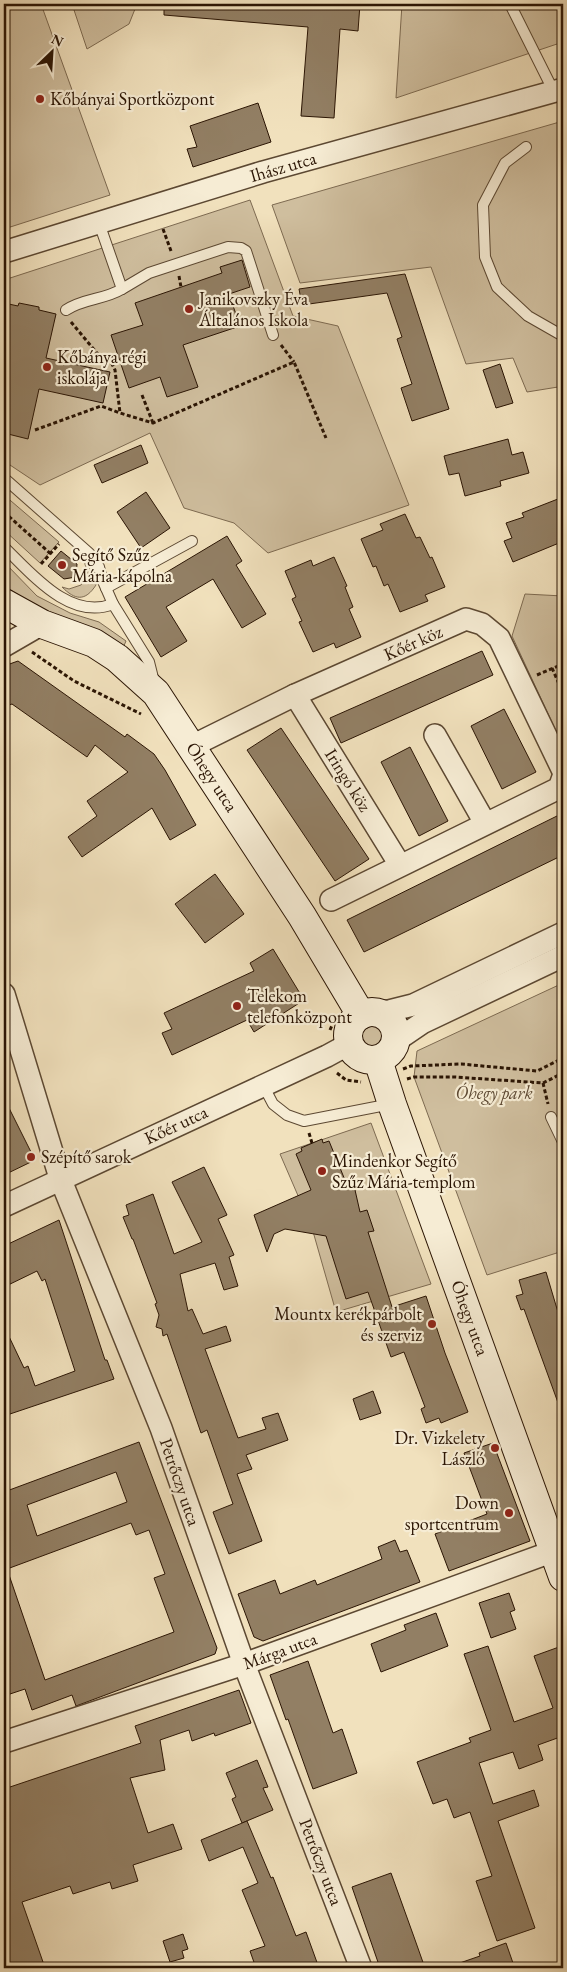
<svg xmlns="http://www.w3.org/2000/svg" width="567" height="1972" font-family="'EB Garamond',serif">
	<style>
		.green { fill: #cfbe9e; stroke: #7d6a51 }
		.building { fill: #927f64; stroke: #2b1504; fill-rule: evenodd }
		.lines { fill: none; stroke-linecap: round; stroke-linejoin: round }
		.lane-casing { stroke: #5c4832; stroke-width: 12 }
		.street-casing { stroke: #5c4832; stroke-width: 24 }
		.secondary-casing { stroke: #2b1504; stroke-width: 30 }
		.path { stroke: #2b1504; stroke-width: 3; stroke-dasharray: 4 2.5; stroke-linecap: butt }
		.lane { stroke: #f6ecd4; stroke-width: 10 }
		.street { stroke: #f6ecd4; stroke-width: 21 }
		.secondary { stroke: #f6ecd4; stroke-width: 28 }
		.poi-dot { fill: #8f2418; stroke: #f6ecd4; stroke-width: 2 }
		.labels { text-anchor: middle; stroke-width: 4.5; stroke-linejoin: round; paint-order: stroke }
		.poi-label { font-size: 18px; fill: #2b1504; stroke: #f6ecd4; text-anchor: start }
		.street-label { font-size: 18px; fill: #2b1504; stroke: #f6ecd4 }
		.park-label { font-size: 18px; font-style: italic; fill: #5c4832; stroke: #f6ecd4 }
	</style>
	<rect width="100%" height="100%" fill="#f1e1bd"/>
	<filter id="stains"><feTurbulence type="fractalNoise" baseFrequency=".004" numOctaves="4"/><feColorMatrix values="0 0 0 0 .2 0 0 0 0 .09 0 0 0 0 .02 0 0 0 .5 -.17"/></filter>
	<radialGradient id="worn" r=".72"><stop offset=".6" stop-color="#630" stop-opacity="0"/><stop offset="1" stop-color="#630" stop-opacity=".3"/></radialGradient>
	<g class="green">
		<polygon points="4,4 41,4 110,195 4,229"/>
		<polygon points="72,4 137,4 129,24 87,49"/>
		<polygon points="402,4 563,4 563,42 396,98"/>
		<polygon points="563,121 563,397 558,387 527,392 513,358 466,364 431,267 300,283 272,205"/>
		<polygon points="250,200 293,316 338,326 409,505 268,553 234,523 184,508 150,433 40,485 4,461 4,280"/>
		<polygon points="4,495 59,542 40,563 4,530"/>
		<path d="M 84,561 L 94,574 L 96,585 C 85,602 75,600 62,587 L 69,589 L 81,585 L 88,574 Z"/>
		<polygon points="4,562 37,596 70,613 99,622 126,641 123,648 29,602 5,586"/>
		<polygon points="525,594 563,596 563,746 512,636"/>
		<polygon points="563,983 563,1251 487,1275 414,1077 417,1051"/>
		<circle cx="373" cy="1036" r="14"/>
		<polygon points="371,1123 431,1284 336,1312 312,1228 280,1154"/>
	</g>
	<g class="building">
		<polygon points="164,4 360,4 358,31 340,29 334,118 301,116 308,27 164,15"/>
		<polygon points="258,103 271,142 193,167 187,149 197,147 190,126"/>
		<polygon points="242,260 250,287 229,294 240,326 183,345 198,387 167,397 160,377 129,388 111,335 143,325 135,303 222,273 220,267"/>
		<polygon points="405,274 449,409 412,421 401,388 412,384 397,339 402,337 387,293 302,305 299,289"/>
		<polygon points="4,303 18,306 19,303 39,307 39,310 56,314 46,358 110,372 103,403 39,389 28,439 4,433"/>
		<polygon points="500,364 513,403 496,408 483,370"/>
		<polygon points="508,439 512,455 523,452 529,473 500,481 501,486 465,496 459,473 449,475 444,456"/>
		<polygon points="141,445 148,463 102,483 94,465"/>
		<polygon points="146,492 170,528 141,548 117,512"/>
		<polygon points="563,497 563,537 558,539 559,543 513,562 504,541 512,538 506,523 524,517 522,513"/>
		<polygon points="405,514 416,538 420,537 430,558 432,557 445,587 425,595 428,601 400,612 388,584 384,586 376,566 373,567 361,539 383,530 380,524"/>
		<polygon points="227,536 242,561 236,565 266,614 242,628 213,579 166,607 187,641 161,657 125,597"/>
		<polygon points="61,551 77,564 76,577 64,579 48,566"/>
		<polygon points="334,557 347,586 345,587 353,607 349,609 361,637 336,648 334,643 313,652 299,622 302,621 292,599 296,597 285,571 311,560 313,566"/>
		<polygon points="482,651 493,675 341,743 330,718"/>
		<polygon points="18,661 125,737 127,734 154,754 165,770 196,825 170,840 152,808 82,857 68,837 97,816 87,801 128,772 95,745 87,757 12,704 4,707 4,666"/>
		<polygon points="504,709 536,772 502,789 471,726"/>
		<polygon points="281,728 369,859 335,881 247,750"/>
		<polygon points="410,747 448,821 419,836 381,762"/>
		<polygon points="563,813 563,855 364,952 347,920"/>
		<polygon points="215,874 244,914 205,943 175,904"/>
		<polygon points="273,949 304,1000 254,1032 247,1020 172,1055 162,1033 172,1029 164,1013 254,971 250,963"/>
		<polygon points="4,1098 35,1160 4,1175"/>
		<polygon points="322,1139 323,1143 329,1141 347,1185 355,1190 360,1212 367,1210 374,1231 368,1232 392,1307 426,1296 445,1353 468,1412 441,1423 439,1418 426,1423 421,1409 425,1407 404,1352 391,1357 368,1292 346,1299 326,1236 285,1229 274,1234 267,1252 254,1215 311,1190 296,1154 302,1151 301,1148"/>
		<polygon points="204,1167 227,1215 218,1219 234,1255 229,1257 238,1286 224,1290 215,1263 180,1274 188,1311 192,1309 203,1334 226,1326 231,1341 205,1349 238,1438 266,1429 262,1418 278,1413 288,1440 246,1455 252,1469 237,1474 262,1541 229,1554 213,1512 233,1504 207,1430 201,1433 167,1334 163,1336 162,1329 156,1327 159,1315 155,1304 157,1303 133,1239 132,1239 123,1217 129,1215 126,1205 153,1194 174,1254 202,1242 172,1182"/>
		<polygon points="59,1220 105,1360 107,1360 114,1379 4,1416 4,1326 24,1368 28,1366 35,1386 75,1371 45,1279 42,1281 37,1271 4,1287 4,1246"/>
		<polygon points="546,1272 563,1329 563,1411 561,1411 524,1309 521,1310 516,1296 523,1294 519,1280"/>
		<polygon points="373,1391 381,1413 360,1420 353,1399"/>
		<path d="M 139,1442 L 217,1648 L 215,1654 L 76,1706 L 72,1695 L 32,1710 L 25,1689 L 4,1696 L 4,1492 ZM 116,1472 L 127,1502 L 37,1536 L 27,1505 ZM 131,1523 L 136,1535 L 149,1530 L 165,1574 L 154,1578 L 174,1632 L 45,1680 L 7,1569 Z"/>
		<polygon points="493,1443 530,1541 449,1571 435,1534 487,1514 464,1453"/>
		<polygon points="395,1540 400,1552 407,1550 420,1582 263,1641 254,1637 238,1594 275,1580 280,1594 315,1580 317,1585 382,1559 378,1547"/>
		<polygon points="509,1593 515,1610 510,1612 516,1629 491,1638 479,1603"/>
		<polygon points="436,1613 448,1646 381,1672 371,1644 406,1630 404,1625"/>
		<polygon points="488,1646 514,1722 553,1708 534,1656 559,1647 563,1657 563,1736 538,1745 543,1760 519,1769 513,1752 479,1763 493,1804 534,1790 539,1806 498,1821 535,1928 497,1941 476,1881 492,1876 470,1812 454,1818 447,1799 433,1804 417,1762 471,1742 469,1738 491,1730 464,1654"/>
		<polygon points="308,1661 333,1733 342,1729 357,1773 313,1789 288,1719 286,1720 270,1675"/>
		<polygon points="239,1690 251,1723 215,1736 214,1733 192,1741 189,1730 160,1740 165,1770 130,1778 148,1833 173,1824 182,1849 133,1865 138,1881 112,1889 110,1882 73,1894 70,1886 22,1902 43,1962 25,1968 4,1968 4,1789 141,1743 135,1726"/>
		<polygon points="257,1760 268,1787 263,1788 273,1810 242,1823 232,1799 236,1797 226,1773"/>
		<polygon points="247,1821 271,1878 273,1877 296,1936 306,1932 319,1968 256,1968 250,1951 265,1946 242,1890 258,1883 243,1847 209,1861 201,1840"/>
		<polygon points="391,1873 414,1937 425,1968 380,1968 352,1887"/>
		<polygon points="183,1934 188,1949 182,1951 184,1958 170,1962 163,1941"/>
		<polygon points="506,1943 513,1963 499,1968 451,1968 451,1966 480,1956 479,1953"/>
	</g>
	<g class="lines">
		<g class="lane-casing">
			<g id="lane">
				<polyline points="510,4 554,92"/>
				<polyline points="526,147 505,163 483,205 485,257 497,287 528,316 563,336"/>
				<polyline points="122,289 149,273 228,247 241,248 246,251 273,335"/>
				<path d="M 66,310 C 84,298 104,300 122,289 L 99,223"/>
				<polyline points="4,478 89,553 99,567 102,579 113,604 149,662 154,682"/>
				<path d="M 4,547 C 32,574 70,621 113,604"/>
				<polyline points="106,588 192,541"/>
				<polyline points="263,1085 273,1104 287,1115 304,1121 391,1104"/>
				<polyline points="551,1117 563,1142"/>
			</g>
		</g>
		<g class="street-casing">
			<g id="street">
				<polyline points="4,252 263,172 563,89"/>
				<polyline points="4,646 42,624"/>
				<polyline points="295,695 400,865"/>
				<polyline points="435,735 485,823"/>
				<polyline points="192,746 295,695 466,619 482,624 499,638 563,771"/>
				<polyline points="331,900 559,788 563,777"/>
				<polyline points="4,994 60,1178 161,1428 244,1664 361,1968"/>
				<polyline points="381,1013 413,1005 563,933"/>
				<polyline points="397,1040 422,1023 563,956"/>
				<polyline points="4,1206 327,1056 349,1044"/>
				<polyline points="4,1742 244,1664 554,1551"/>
			</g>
		</g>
		<g class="secondary-casing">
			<g id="secondary">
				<polyline points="4,603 42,624 94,643 117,658 156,693 302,916 361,1015"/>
				<circle cx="372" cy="1036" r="24"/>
				<polyline points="378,1060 392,1104 563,1577"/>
			</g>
		</g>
		<g class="path">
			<polyline points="163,229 171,251"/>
			<polyline points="179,276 181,287"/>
			<polyline points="71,322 101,358 111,362 115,370 120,413 153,423 294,362 326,438"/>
			<polyline points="281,345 294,362"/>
			<polyline points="142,395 153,423"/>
			<polyline points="35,430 101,406 120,413"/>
			<polyline points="4,512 52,555"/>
			<polyline points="41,564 59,544"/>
			<polyline points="32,652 74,681 141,714"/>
			<polyline points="552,668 563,693"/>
			<polyline points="537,675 563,664"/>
			<polyline points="330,1030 335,1018"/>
			<polyline points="403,1069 411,1066 461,1064 537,1071 563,1058"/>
			<polyline points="337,1073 346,1080 361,1082"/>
			<polyline points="407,1079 414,1077 455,1077 543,1083 563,1073"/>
			<polyline points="543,1083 548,1104"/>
			<polyline points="309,1133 312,1143"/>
		</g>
		<use href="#lane" class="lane"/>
		<use href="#street" class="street"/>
		<use href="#secondary" class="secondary"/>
	</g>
	<g class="poi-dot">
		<circle cx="40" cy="99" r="5"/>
		<circle cx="189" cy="309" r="5"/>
		<circle cx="47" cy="367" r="5"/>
		<circle cx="62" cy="565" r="5"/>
		<circle cx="237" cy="1006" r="5"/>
		<circle cx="31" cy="1157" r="5"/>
		<circle cx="322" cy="1171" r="5"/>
		<circle cx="432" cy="1324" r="5"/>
		<circle cx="495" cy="1448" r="5"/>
		<circle cx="509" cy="1513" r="5"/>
	</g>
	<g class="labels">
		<g class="poi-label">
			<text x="50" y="105">Kőbányai Sportközpont</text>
			<text x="199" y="305">Janikovszky Éva<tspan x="199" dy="21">Általános Iskola</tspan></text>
			<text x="57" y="363">Kőbánya régi<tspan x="57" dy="21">iskolája</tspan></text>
			<text x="72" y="561">Segítő Szűz<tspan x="72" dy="21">Mária-kápolna</tspan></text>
			<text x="247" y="1002">Telekom<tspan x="247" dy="21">telefonközpont</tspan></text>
			<text x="41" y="1163">Szépítő sarok</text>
			<text x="332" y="1167">Mindenkor Segítő<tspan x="332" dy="21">Szűz Mária-templom</tspan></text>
			<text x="422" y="1320" text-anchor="end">Mountx kerékpárbolt<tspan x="422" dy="21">és szerviz</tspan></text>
			<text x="485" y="1444" text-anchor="end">Dr. Vizkelety<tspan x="485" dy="21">László</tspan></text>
			<text x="499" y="1509" text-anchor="end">Down<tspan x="499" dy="21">sportcentrum</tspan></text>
		</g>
		<g class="street-label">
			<text transform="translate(283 167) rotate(-16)" y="6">Ihász utca</text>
			<text transform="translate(413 643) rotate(-24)" y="6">Kőér köz</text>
			<text transform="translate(212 777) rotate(57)" y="6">Óhegy utca</text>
			<text transform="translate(348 780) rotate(58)" y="6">Iringó köz</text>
			<text transform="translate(176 1125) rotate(-25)" y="6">Kőér utca</text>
			<text transform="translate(470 1318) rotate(70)" y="6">Óhegy utca</text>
			<text transform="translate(180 1482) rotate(71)" y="6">Petrőczy utca</text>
			<text transform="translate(280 1651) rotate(-20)" y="6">Márga utca</text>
			<text transform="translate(321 1862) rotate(69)" y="6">Petrőczy utca</text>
		</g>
		<g class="park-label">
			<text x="494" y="1099">Óhegy park</text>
		</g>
	</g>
	<rect width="567" height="1972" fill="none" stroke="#f1e1bd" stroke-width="20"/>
	<rect x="5" y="5" width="557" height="1962" fill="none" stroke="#2b1504" stroke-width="2.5"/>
	<rect x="10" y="10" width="547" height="1952" fill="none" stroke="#2b1504"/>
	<g transform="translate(52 52) rotate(25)" stroke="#f6ecd4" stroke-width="4" paint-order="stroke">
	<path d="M0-4L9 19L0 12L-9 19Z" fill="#2b1504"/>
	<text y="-8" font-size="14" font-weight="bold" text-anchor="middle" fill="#2b1504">N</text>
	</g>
	<rect width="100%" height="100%" filter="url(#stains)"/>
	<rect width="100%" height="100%" fill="url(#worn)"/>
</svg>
